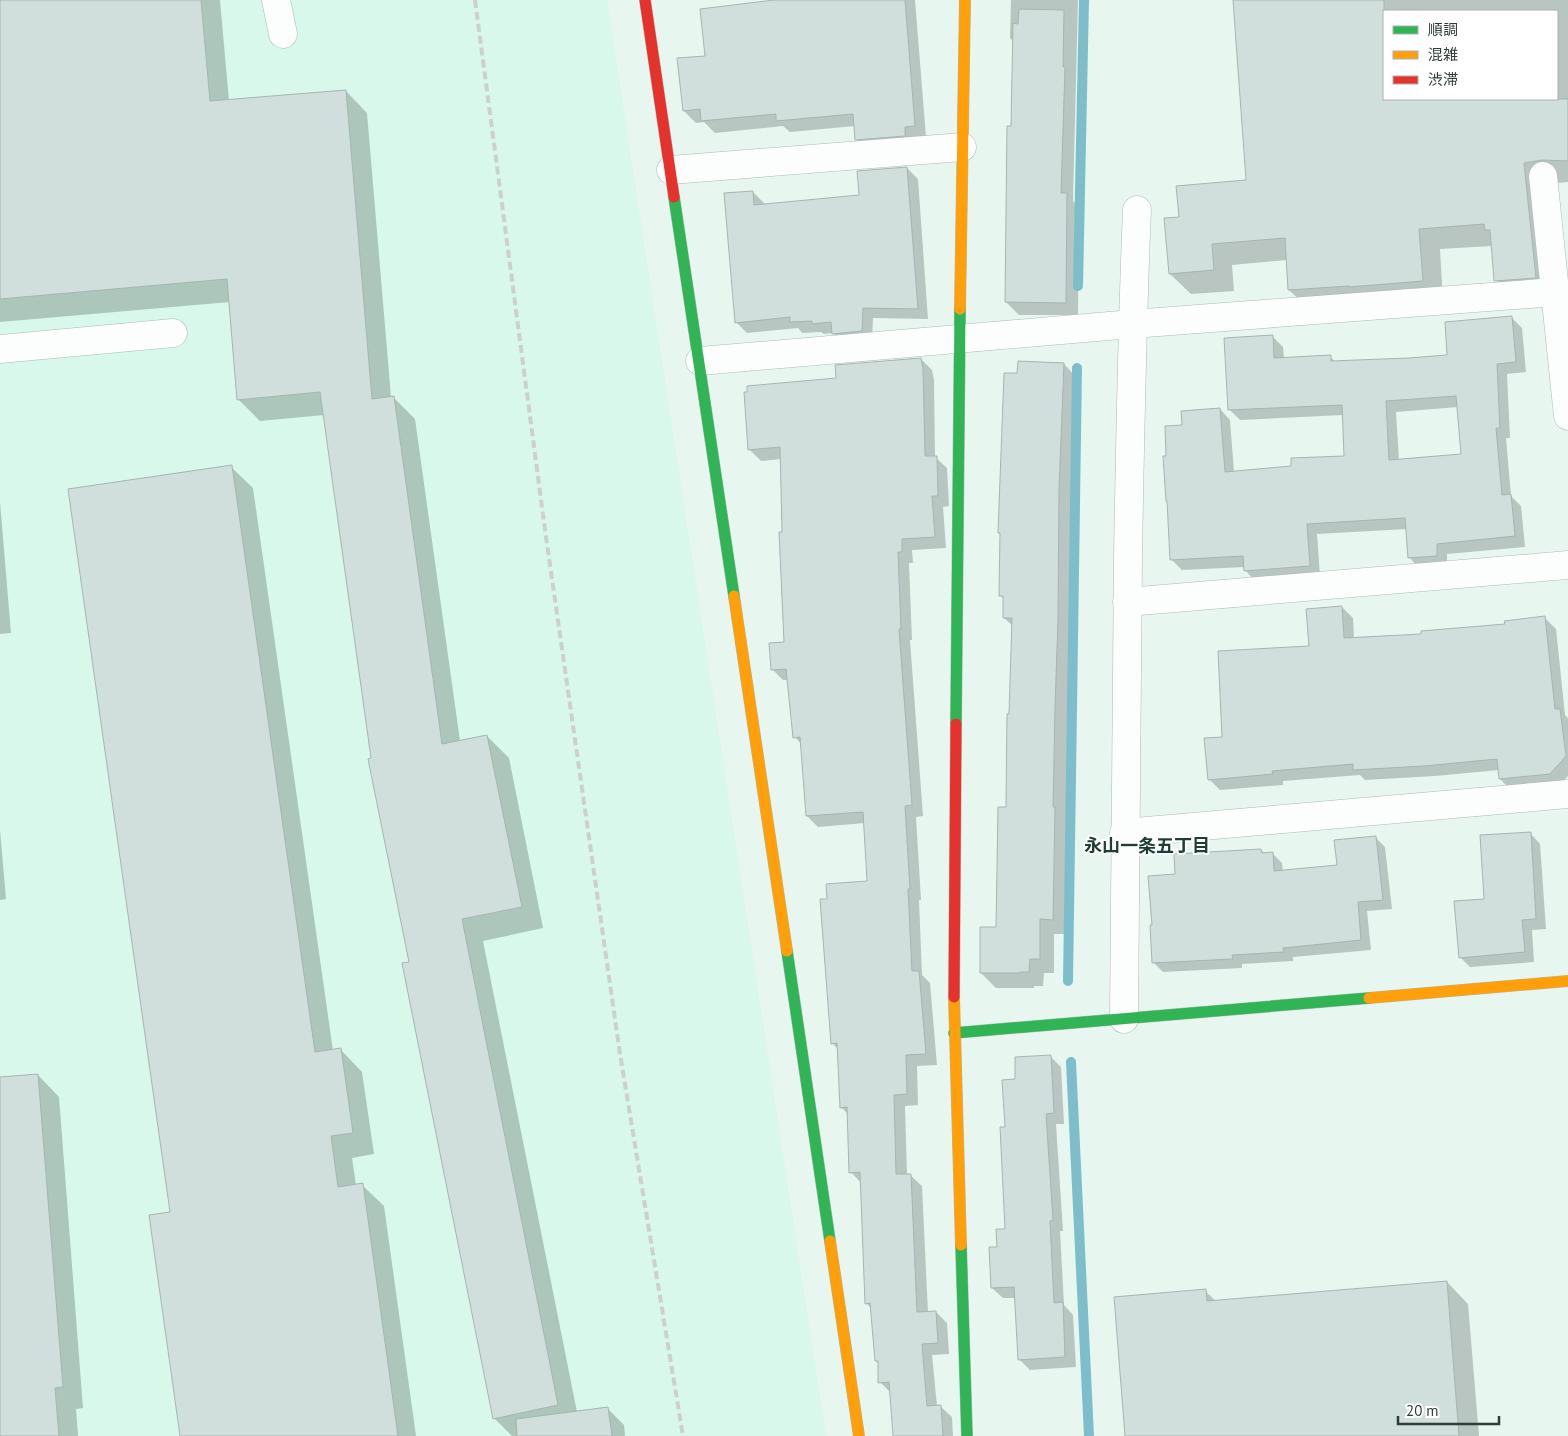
<svg xmlns="http://www.w3.org/2000/svg" width="1568" height="1436" font-family="'PT Sans','Noto Sans JP',sans-serif">
	<style>
		.built { fill: #d7f8ea }
		.shadow { fill: #0003; fill-rule: evenodd }
		.lines { fill: none; stroke-linecap: round; stroke-linejoin: round }
		.stream { stroke: #7dbeca; stroke-width: 10 }
		.building { fill: #d0dfdc; stroke: #a6b5b1; fill-rule: evenodd }
		.street-casing { stroke: #acbab4; stroke-width: 29 }
		.fast-casing { stroke: #acbab4; stroke-width: 12 }
		.slow-casing { stroke: #acbab4; stroke-width: 12 }
		.jam-casing { stroke: #acbab4; stroke-width: 12 }
		.street { stroke: #fbfefd; stroke-width: 28 }
		.fast { stroke: #30b455; stroke-width: 11 }
		.slow { stroke: #ff9f0a; stroke-width: 11 }
		.jam { stroke: #e5322d; stroke-width: 11 }
		.rail { stroke: #ccd1cf; stroke-width: 4; stroke-dasharray: 8 4; stroke-linecap: butt }
		.labels { text-anchor: middle; stroke-width: 4; stroke-linejoin: round; paint-order: stroke }
		.neighbourhood-label { font-size: 18px; font-weight: bold; fill: #1e3e33; stroke: #fff }
	</style>
	<rect width="100%" height="100%" fill="#e7f7f0"/>
	<polygon class="built" points="0,0 607,0 826,1436 0,1436"/>
	<g class="shadow">
		<polygon points="0,0 220,0 229,101 346,91 367,113 391,397 393,397 415,419 460,741 487,736 509,758 543,928 483,941 577,1412 607,1408 624,1425 625,1436 512,1436 494,1418 372,759 324,415 260,421 238,399 230,302 0,322"/>
		<polygon points="779,0 915,0 926,137 868,151 856,139 855,126 790,132 783,126 715,133 704,122 696,123 684,111 706,57"/>
		<polygon points="1011,0 1078,0 1073,201 1079,207 1078,315 1019,315 1006,302 1014,42 1010,38"/>
		<path d="M 1234,0 L 1568,0 L 1568,182 L 1544,184 L 1557,298 L 1516,301 L 1496,280 L 1492,246 L 1440,249 L 1443,301 L 1310,310 L 1289,290 L 1287,260 L 1232,265 L 1234,291 L 1191,294 L 1170,274 L 1180,218 L 1248,181 ZM 1384,11 L 1557,11 L 1557,99 L 1384,99 Z"/>
		<polygon points="907,168 918,179 928,319 873,318 872,342 844,344 833,333 824,334 821,332 802,333 798,328 747,333 736,322 753,192 764,203 764,206 860,196"/>
		<path d="M 1512,318 L 1522,328 L 1526,372 L 1507,374 L 1510,438 L 1506,438 L 1511,496 L 1521,506 L 1525,547 L 1447,554 L 1447,566 L 1419,568 L 1409,557 L 1407,529 L 1317,534 L 1320,576 L 1255,581 L 1245,570 L 1245,567 L 1182,570 L 1171,559 L 1167,457 L 1184,426 L 1220,409 L 1230,420 L 1234,472 L 1293,467 L 1346,457 L 1343,415 L 1240,420 L 1229,409 L 1272,336 L 1283,347 L 1284,359 L 1330,357 L 1336,362 L 1448,356 ZM 1458,407 L 1462,455 L 1399,460 L 1396,412 Z"/>
		<polygon points="921,359 932,370 934,380 935,457 947,468 949,506 943,507 946,548 912,550 913,563 909,563 912,640 910,640 923,816 916,817 921,900 919,900 922,975 930,983 937,1065 917,1066 918,1105 905,1106 907,1175 910,1175 922,1186 928,1313 936,1312 947,1323 949,1354 932,1355 937,1406 940,1406 952,1417 953,1436 895,1436 892,1394 880,1382 879,1364 876,1361 872,1309 866,1303 862,1184 851,1172 849,1115 841,1107 838,1049 832,1043 828,900 869,882 865,823 818,827 807,816 802,745 795,737 788,680 783,680 772,669 785,643 781,459 761,461 749,449 837,379"/>
		<polygon points="1064,364 1078,379 1073,505 1072,634 1069,724 1067,821 1070,823 1068,934 1054,934 1054,973 1044,973 1043,986 1034,986 1034,988 996,988 981,973 998,928 1007,808 1013,626 1004,618 1004,599 1000,595 1001,535 999,533 1018,375"/>
		<polygon points="231,467 253,488 333,1051 341,1050 362,1072 374,1154 352,1158 356,1185 362,1185 384,1206 416,1436 181,1436 172,1213"/>
		<polygon points="0,502 11,633 0,634"/>
		<polygon points="1342,607 1353,618 1354,639 1422,635 1506,625 1545,618 1556,629 1565,715 1568,718 1568,776 1561,784 1511,790 1500,779 1499,770 1435,776 1365,780 1360,775 1283,781 1283,785 1220,790 1209,779 1223,738 1310,647"/>
		<polygon points="0,830 6,899 0,900"/>
		<polygon points="1530,833 1540,844 1546,929 1532,930 1534,962 1470,967 1460,957 1486,900"/>
		<polygon points="1375,837 1385,847 1392,909 1367,911 1371,950 1293,957 1293,961 1242,964 1242,968 1163,972 1153,962 1153,926 1176,876 1261,850 1265,854 1272,853 1282,863 1283,872 1338,867"/>
		<polygon points="1050,1056 1061,1067 1064,1124 1056,1124 1063,1231 1060,1231 1064,1305 1073,1315 1076,1367 1030,1370 1019,1359 1016,1298 1003,1298 992,1288 999,1248 1006,1230 1006,1128 1017,1080"/>
		<polygon points="38,1075 59,1097 83,1408 76,1409 78,1436 0,1436 0,1078"/>
		<polygon points="1447,1282 1468,1304 1479,1436 1126,1436 1205,1291 1216,1301"/>
	</g>
	<g class="lines">
		<g class="stream">
			<polyline points="1078,286 1084,0"/>
			<polyline points="1068,981 1077,368"/>
			<polyline points="1071,1062 1089,1436"/>
		</g>
	</g>
	<g class="building">
		<polygon points="0,0 201,0 210,101 346,90 372,399 394,396 442,744 487,735 522,907 462,919 558,1405 493,1419 402,963 409,962 368,759 371,758 320,392 237,400 227,279 0,299"/>
		<polygon points="774,0 905,0 915,126 905,127 905,136 855,140 853,114 776,121 776,114 701,121 700,109 683,111 677,58 705,56 700,9"/>
		<polygon points="1233,0 1384,0 1384,99 1568,99 1568,161 1542,160 1524,163 1536,278 1494,281 1490,230 1485,230 1484,224 1419,229 1423,281 1349,287 1349,286 1288,290 1285,238 1212,244 1214,270 1169,274 1164,218 1179,217 1176,186 1246,180"/>
		<polygon points="1019,9 1064,10 1063,67 1065,67 1061,193 1067,193 1066,303 1005,302 1007,126 1011,126 1013,23 1018,24"/>
		<polygon points="907,167 918,309 863,308 862,331 832,334 831,322 812,324 812,321 790,322 790,317 735,323 724,193 753,191 754,205 859,195 857,171"/>
		<path d="M 1512,316 L 1516,362 L 1497,364 L 1500,428 L 1496,428 L 1502,495 L 1511,494 L 1515,536 L 1437,544 L 1437,556 L 1408,558 L 1405,518 L 1307,524 L 1310,566 L 1244,571 L 1243,556 L 1170,560 L 1167,501 L 1166,501 L 1163,456 L 1166,456 L 1165,426 L 1182,425 L 1181,411 L 1220,408 L 1225,472 L 1291,466 L 1291,458 L 1344,456 L 1342,405 L 1228,410 L 1224,338 L 1273,335 L 1274,358 L 1331,355 L 1331,361 L 1409,358 L 1447,355 L 1445,322 ZM 1456,396 L 1461,454 L 1389,460 L 1386,401 Z"/>
		<polygon points="921,358 923,368 925,456 937,456 938,496 932,496 935,537 902,539 902,552 898,552 901,629 899,629 912,805 905,806 910,889 908,889 912,971 919,971 926,1054 906,1055 907,1094 894,1095 896,1174 911,1174 917,1312 936,1311 938,1343 922,1344 927,1406 941,1405 943,1436 893,1436 889,1382 878,1383 878,1361 875,1361 870,1303 865,1304 860,1172 849,1173 847,1107 840,1108 837,1043 831,1044 820,899 827,899 826,884 867,881 863,812 806,816 800,737 793,738 786,669 771,670 769,643 784,642 779,532 782,532 780,447 748,450 744,392 747,392 747,386 836,378 835,365"/>
		<polygon points="1018,361 1064,363 1059,489 1058,619 1055,708 1053,807 1055,807 1053,920 1040,919 1040,959 1030,959 1029,972 1020,972 1020,973 980,973 980,927 996,927 998,807 1006,807 1007,714 1009,714 1012,618 1003,618 1003,596 999,596 1000,533 998,533 1004,373 1017,373"/>
		<polygon points="232,465 315,1052 341,1048 353,1133 331,1136 338,1187 363,1183 398,1436 180,1436 149,1215 170,1212 68,489"/>
		<polygon points="1342,606 1344,638 1421,634 1421,631 1505,624 1504,621 1545,616 1555,709 1560,709 1566,756 1550,774 1499,779 1497,759 1424,766 1353,770 1353,764 1272,771 1273,774 1208,780 1204,738 1222,737 1218,651 1309,646 1306,609"/>
		<polygon points="1531,832 1536,919 1522,920 1525,952 1459,958 1454,901 1484,899 1480,835"/>
		<polygon points="1376,836 1383,900 1358,902 1361,940 1283,948 1284,952 1232,955 1233,959 1152,963 1150,925 1152,925 1148,876 1175,874 1174,854 1261,849 1262,853 1273,852 1274,871 1337,865 1334,840"/>
		<polygon points="1051,1055 1054,1113 1046,1114 1053,1220 1050,1221 1054,1303 1063,1302 1065,1357 1018,1360 1014,1287 991,1288 989,1247 997,1247 996,1229 1005,1229 1000,1127 1005,1127 1002,1080 1015,1079 1015,1057"/>
		<polygon points="38,1074 63,1387 55,1388 59,1436 0,1436 0,1077"/>
		<polygon points="1447,1281 1459,1436 1125,1436 1114,1297 1206,1289 1207,1301"/>
		<polygon points="608,1407 612,1436 517,1436 516,1419"/>
	</g>
	<g class="lines">
		<g class="street-casing">
			<g id="street">
				<polyline points="276,0 283,34"/>
				<polyline points="671,170 962,147"/>
				<polyline points="1543,176 1568,416"/>
				<polyline points="0,349 173,333"/>
				<polyline points="700,361 1132,324 1555,292"/>
				<polyline points="1127,602 1568,565"/>
				<polyline points="1124,833 1568,794"/>
				<path d="M 1124,1019 C 1124,864 1126,710 1128,556 C 1130,440 1132,325 1137,210"/>
			</g>
		</g>
		<g class="fast-casing">
			<g id="fast">
				<polyline points="674,197 734,596"/>
				<polyline points="956,724 960,309"/>
				<polyline points="787,951 830,1241"/>
				<polyline points="954,1033 1369,998"/>
				<polyline points="961,1245 967,1436"/>
			</g>
		</g>
		<g class="slow-casing">
			<g id="slow">
				<polyline points="960,309 965,0"/>
				<polyline points="734,596 787,951"/>
				<polyline points="954,997 961,1245"/>
				<polyline points="1369,998 1568,981"/>
				<polyline points="830,1241 859,1436"/>
			</g>
		</g>
		<g class="jam-casing">
			<g id="jam">
				<polyline points="645,0 674,197"/>
				<polyline points="954,997 956,724"/>
			</g>
		</g>
		<use href="#street" class="street"/>
		<use href="#fast" class="fast"/>
		<use href="#slow" class="slow"/>
		<use href="#jam" class="jam"/>
		<polyline class="rail" points="475,0 545,530 620,1054 683,1436"/>
	</g>
	<g class="labels">
		<g class="neighbourhood-label">
			<text x="1147" y="852">永山一条五丁目</text>
		</g>
	</g>
	<rect x="1383" y="10" width="175" height="90" fill="#ffffff" stroke="#abb1af"/>
	<rect x="1393" y="26" width="25" height="8" fill="#30b455" stroke="#abb1af"/>
	<text x="1428" y="35" font-size="15" fill="#2e3d37">順調</text>
	<rect x="1393" y="51" width="25" height="8" fill="#ff9f0a" stroke="#abb1af"/>
	<text x="1428" y="60" font-size="15" fill="#2e3d37">混雑</text>
	<rect x="1393" y="76" width="25" height="8" fill="#e5322d" stroke="#abb1af"/>
	<text x="1428" y="85" font-size="15" fill="#2e3d37">渋滞</text>
	<path d="M1398 1416v8h101v-8" fill="none" stroke="#2e3d37" stroke-width="2.5"/>
	<text x="1406" y="1416" font-size="15" fill="#2e3d37" stroke="#ffffff" stroke-width="4" paint-order="stroke">20 m</text>
</svg>
